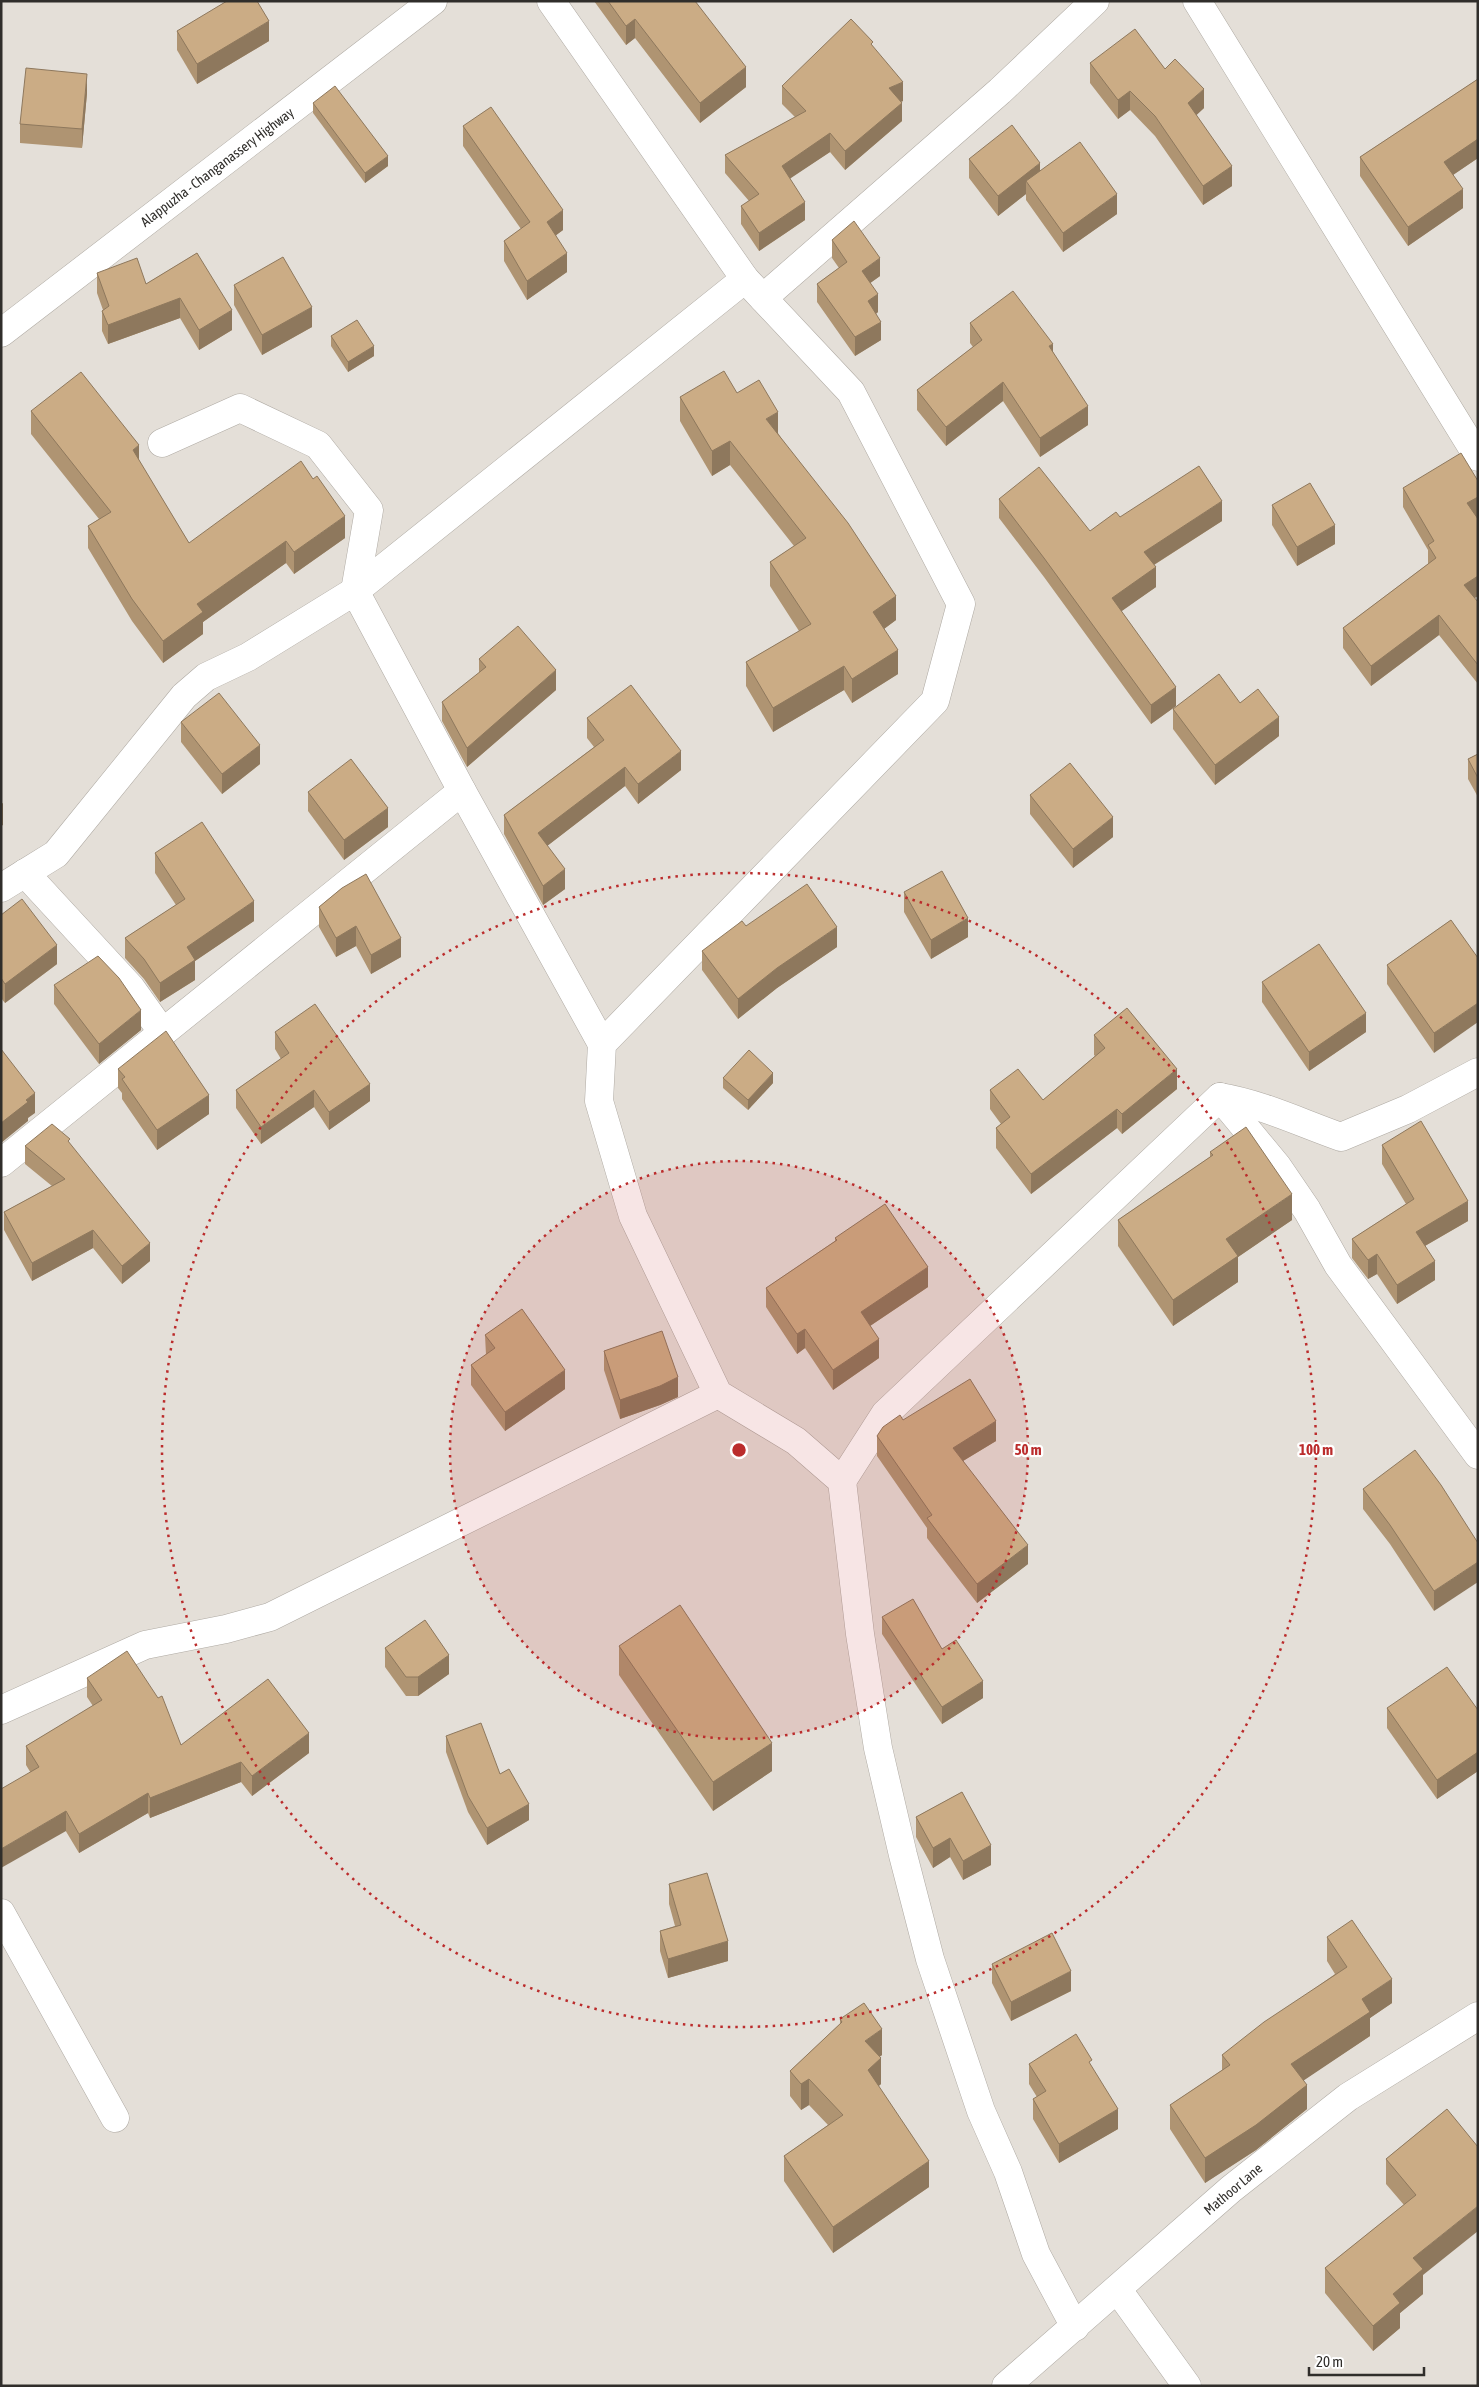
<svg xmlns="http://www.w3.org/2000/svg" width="1479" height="2387" font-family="'Asap Condensed',sans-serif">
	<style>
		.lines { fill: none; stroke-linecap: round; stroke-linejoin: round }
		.minor-casing { stroke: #afaaa3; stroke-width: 29 }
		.major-casing { stroke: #afaaa3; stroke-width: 29 }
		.minor { stroke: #fff; stroke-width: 28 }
		.major { stroke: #fff; stroke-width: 28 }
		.wall { fill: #af9472 }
		.shaded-wall { fill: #8e785d }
		.building { fill: #cbac85; stroke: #8e785d }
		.ring { fill: none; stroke: #bb2c2c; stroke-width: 2.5; stroke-dasharray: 2.5 5 }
		.labels { text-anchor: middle; stroke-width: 4.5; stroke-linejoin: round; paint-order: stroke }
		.street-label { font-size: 14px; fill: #302e2b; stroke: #fff }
		.centre { fill: #bb2c2c; stroke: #fff; stroke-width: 2.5 }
		.ring-label { font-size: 15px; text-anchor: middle; font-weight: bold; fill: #bb2c2c; stroke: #fff; stroke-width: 4.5; stroke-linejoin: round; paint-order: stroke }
	</style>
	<rect width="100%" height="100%" fill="#e4dfd8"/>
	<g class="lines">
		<g class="minor-casing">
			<g id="minor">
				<polyline points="551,1 745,279 851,392 961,604 935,701 602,1044 599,1101 633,1216 718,1394 796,1441 842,1481 860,1634 878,1748 903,1855 930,1959 981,2111 1008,2172 1036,2254 1075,2327"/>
				<polyline points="1197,1 1478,457"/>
				<polyline points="763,298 1000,91 1095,1"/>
				<polyline points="162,443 240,408 318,445 369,510 355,591"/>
				<polyline points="355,591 745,279"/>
				<polyline points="25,873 131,988 163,1033"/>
				<polyline points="1,888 56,854 184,696 206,677 248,657 355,591 462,791 602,1044"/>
				<polyline points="1220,1097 1277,1166 1307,1210 1338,1265 1478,1455"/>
				<polyline points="1,1163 462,791"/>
				<path d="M 842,1481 L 885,1414 L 1220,1097 C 1262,1104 1301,1123 1341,1137 L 1408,1109 L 1478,1072"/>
				<polyline points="1,1710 145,1645 226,1629 270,1617 718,1394"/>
				<polyline points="1,1913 115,2118"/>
				<polyline points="1118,2290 1187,2386"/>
				<polyline points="1006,2386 1231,2189 1348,2097 1478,2016"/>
			</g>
		</g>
		<g class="major-casing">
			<polyline id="major" points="1,333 433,1"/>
		</g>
		<use href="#minor" class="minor"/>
		<use href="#major" class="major"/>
	</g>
	<g class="wall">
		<polygon points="594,1 695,1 746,87 700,123 635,38 626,45"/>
		<polygon points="177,31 269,41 197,84 177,50"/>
		<polygon points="873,47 903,101 901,102 902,121 845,170 830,152 790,178 805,220 759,251 741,224 741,206 749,201 725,173 725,155 795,117 782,104 782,86"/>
		<polygon points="1090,63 1165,69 1204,108 1196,115 1232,186 1203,205 1155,136 1130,110 1118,119 1090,83"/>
		<polygon points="1478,79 1478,158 1453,175 1463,208 1408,246 1360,176 1360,157"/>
		<polygon points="87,93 82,148 20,143 20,124"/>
		<polygon points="313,103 388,166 365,183 313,113"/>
		<polygon points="463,126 563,230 556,235 567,272 527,300 504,261 504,241 521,229 463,146"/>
		<polygon points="969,159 1040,170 1117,214 1063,252 1026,200 1026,194 998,216 969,178"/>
		<polygon points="832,240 880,276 870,283 878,312 876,314 881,340 855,356 817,302 817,284 839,268 832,258"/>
		<polygon points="197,253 232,330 199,350 180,318 108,344 102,331 102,311 103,310 97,293 97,273 146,284"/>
		<polygon points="234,285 312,327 262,355 234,305"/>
		<polygon points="970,323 1053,352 1088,425 1040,457 1003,401 946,446 917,410 917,390 973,347 970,343"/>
		<polygon points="331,336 374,356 348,372 331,346"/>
		<polygon points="737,393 778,433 896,620 884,629 898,674 852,703 844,690 773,732 746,686 746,662 799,631 770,586 770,562 794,546 730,465 712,476 680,421 680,397"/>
		<polygon points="31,411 139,461 189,543 345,538 294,574 286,563 203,622 203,634 163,663 132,621 88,548 88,526 99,519 31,434"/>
		<polygon points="1478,481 1478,517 1476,517 1478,596 1474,598 1478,602 1478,684 1439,635 1371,686 1343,648 1343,628 1428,564 1428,550 1403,507 1403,488"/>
		<polygon points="999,499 1090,531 1120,517 1222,521 1154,565 1156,587 1121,611 1176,706 1151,724 1044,577 999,518"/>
		<polygon points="1272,505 1335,544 1297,566 1272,525"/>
		<polygon points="479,659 556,690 467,767 442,721 442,702 479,673"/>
		<polygon points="1240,703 1279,736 1215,785 1173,729 1173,709"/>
		<polygon points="587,718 681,770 638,804 625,786 547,846 565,889 543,905 504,834 504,815 594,747 587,738"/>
		<polygon points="181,722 260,764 222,794 181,742"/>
		<polygon points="1478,754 1478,797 1468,779 1468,759"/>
		<polygon points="308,792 388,827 344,860 308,811"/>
		<polygon points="1030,795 1113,837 1073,868 1030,814"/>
		<polygon points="155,853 254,921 195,961 195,980 160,1002 144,979 125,958 125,938 176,905 155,873"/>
		<polygon points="342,888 401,957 371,974 356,946 336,957 319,927 319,907"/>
		<polygon points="904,892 968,937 931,959 904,912"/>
		<polygon points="1,915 57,964 5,1003 1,998"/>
		<polygon points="1451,920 1434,1053 1387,984 1387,965"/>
		<polygon points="746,926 837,947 777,988 738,1019 702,970 702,951"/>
		<polygon points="1262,982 1366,1032 1309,1071 1262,1002"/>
		<polygon points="54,985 141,1030 99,1064 54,1004"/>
		<polygon points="275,1032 370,1101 329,1130 314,1107 261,1144 236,1108 236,1090 281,1059 275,1049"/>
		<polygon points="1094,1035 1177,1089 1122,1134 1117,1128 1031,1194 996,1148 996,1128 1001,1124 990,1109 990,1090 1043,1100 1095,1056 1094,1055"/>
		<polygon points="118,1069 209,1114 157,1150 122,1099 122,1093 118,1088"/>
		<polygon points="723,1078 773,1083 748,1110 723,1088"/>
		<polygon points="70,1144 150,1261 122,1284 93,1248 32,1281 4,1230 4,1212 52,1186 25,1164 25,1146"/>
		<polygon points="1382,1145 1468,1221 1425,1246 1435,1280 1397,1304 1377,1274 1368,1279 1352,1258 1352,1239 1406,1204 1382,1164"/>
		<polygon points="1210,1152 1292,1220 1238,1257 1238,1282 1173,1326 1118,1246 1118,1220 1210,1157"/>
		<polygon points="835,1238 928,1287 870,1326 879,1358 833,1390 805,1348 797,1354 766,1307 766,1288 835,1241"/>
		<polygon points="485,1335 565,1389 505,1431 471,1385 471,1365 486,1355"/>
		<polygon points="604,1351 678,1397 660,1405 620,1419 604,1370"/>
		<polygon points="903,1420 996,1441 963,1461 1028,1564 977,1603 927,1538 927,1528 877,1456 877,1436"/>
		<polygon points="1441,1485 1434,1611 1390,1544 1363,1509 1363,1489"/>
		<polygon points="882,1617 942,1649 983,1698 942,1724 882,1634"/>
		<polygon points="619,1646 772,1771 713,1811 619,1675"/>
		<polygon points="385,1648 449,1674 418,1696 406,1696 385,1667"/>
		<polygon points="87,1678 181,1745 309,1753 252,1796 241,1782 150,1818 148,1813 79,1853 26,1765 26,1746 93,1706 87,1697"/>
		<polygon points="1387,1708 1478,1710 1478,1771 1437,1799 1387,1728"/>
		<polygon points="446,1736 500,1774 529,1820 487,1845 468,1812 446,1752"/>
		<polygon points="962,1792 991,1865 963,1880 950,1857 933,1868 916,1837 916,1817"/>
		<polygon points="669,1884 728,1961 668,1978 660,1951 660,1931 675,1926 669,1904"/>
		<polygon points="1327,1937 1392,2003 1370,2018 1370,2036 1303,2080 1307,2109 1256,2150 1205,2183 1170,2129 1170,2105 1222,2070 1222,2055 1335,1974 1327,1961"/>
		<polygon points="992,1964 1071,1991 1011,2021 992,1983"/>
		<polygon points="840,2019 882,2055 879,2057 881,2084 878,2086 929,2187 833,2253 784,2181 784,2156 828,2125 809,2105 801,2110 790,2096 790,2071 840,2024"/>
		<polygon points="1029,2064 1092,2067 1118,2129 1059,2163 1033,2119 1033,2099 1037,2097 1029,2084"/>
		<polygon points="1447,2109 1423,2275 1423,2294 1400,2313 1400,2328 1373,2351 1325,2293 1325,2268 1404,2205 1386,2184 1386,2159"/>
	</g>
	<g class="shaded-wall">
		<polygon points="635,19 635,38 626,45 626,26"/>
		<polygon points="269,21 269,41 197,84 197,64"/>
		<polygon points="746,67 746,87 700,123 700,103"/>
		<polygon points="87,74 87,93 82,148 82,129"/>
		<polygon points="903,82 903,101 889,106 889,88"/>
		<polygon points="1204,89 1204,108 1188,123 1188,103"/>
		<polygon points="1130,91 1130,110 1118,119 1118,100"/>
		<polygon points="902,103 902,121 845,170 845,151"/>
		<polygon points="830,133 830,152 782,184 782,166"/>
		<polygon points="1478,139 1478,158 1444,181 1444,162"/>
		<polygon points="388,156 388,166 365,183 365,173"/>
		<polygon points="1040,163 1040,183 1026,181 1026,194 998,216 998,196"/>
		<polygon points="1232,166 1232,186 1203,205 1203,186"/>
		<polygon points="1463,189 1463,208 1408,246 1408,227"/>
		<polygon points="1117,194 1117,214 1063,252 1063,233"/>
		<polygon points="805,202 805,220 759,251 759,233"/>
		<polygon points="563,210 563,230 547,242 547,222"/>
		<polygon points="567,253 567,272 527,300 527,281"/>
		<polygon points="880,258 880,276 862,289 862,271"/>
		<polygon points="878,294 878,312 868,319 868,301"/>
		<polygon points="180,298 180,318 108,344 108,325"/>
		<polygon points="312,307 312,327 262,355 262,335"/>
		<polygon points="232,310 232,330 199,350 199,330"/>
		<polygon points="881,322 881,340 855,356 855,337"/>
		<polygon points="1053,344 1053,363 1049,346"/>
		<polygon points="374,346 374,356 348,372 348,362"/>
		<polygon points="1003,382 1003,401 946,446 946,427"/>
		<polygon points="1088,406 1088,425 1040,457 1040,438"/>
		<polygon points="778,412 778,437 766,419"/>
		<polygon points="730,441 730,465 712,476 712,451"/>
		<polygon points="139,445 139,467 133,450"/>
		<polygon points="1478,497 1478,517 1467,523 1467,503"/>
		<polygon points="1222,501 1222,521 1144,571 1144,552"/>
		<polygon points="345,516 345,538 294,574 294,552"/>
		<polygon points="1335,525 1335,544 1297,566 1297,547"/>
		<polygon points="286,541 286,563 203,622 203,634 163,663 163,641 197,604"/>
		<polygon points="1156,567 1156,587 1112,618 1112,598"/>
		<polygon points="1478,576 1478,596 1464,605 1464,585"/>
		<polygon points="896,596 896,620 873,637 873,612"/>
		<polygon points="1439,615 1439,635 1371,686 1371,666"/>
		<polygon points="898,650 898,674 852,703 852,679"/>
		<polygon points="844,666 844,690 773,732 773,708"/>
		<polygon points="556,670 556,690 467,767 467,748"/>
		<polygon points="1176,687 1176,706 1151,724 1151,705"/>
		<polygon points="1279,717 1279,736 1215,785 1215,765"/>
		<polygon points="260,745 260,764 222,794 222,774"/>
		<polygon points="681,751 681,770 638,804 638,784"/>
		<polygon points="625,767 625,786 538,853 538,833"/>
		<polygon points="3,803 3,825 1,826 1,804"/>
		<polygon points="388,808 388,827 344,860 344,840"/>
		<polygon points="1113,817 1113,837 1073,868 1073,849"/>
		<polygon points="565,869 565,889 543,905 543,886"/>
		<polygon points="254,901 254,921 195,961 195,980 160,1002 160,983 187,947"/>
		<polygon points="968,918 968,937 931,959 931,940"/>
		<polygon points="356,926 356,946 336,957 336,938"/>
		<polygon points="837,927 837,947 777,988 738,1019 738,999 777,968"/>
		<polygon points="401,938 401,957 371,974 371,955"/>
		<polygon points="57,945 57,964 5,1003 5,984"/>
		<polygon points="1478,1003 1478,1022 1434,1053 1434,1033"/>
		<polygon points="141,1010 141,1030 99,1064 99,1044"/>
		<polygon points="1366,1013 1366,1032 1309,1071 1309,1052"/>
		<polygon points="1177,1069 1177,1089 1122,1134 1122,1114"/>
		<polygon points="773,1073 773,1083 748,1110 748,1100"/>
		<polygon points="370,1084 370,1101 329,1130 329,1112"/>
		<polygon points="314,1090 314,1107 261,1144 261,1127"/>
		<polygon points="35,1093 35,1113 28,1118 28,1121 1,1143 1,1123 26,1100"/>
		<polygon points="209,1095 209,1114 157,1150 157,1130"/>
		<polygon points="1117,1109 1117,1128 1031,1194 1031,1174"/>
		<polygon points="1292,1194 1292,1220 1238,1257 1238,1282 1173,1326 1173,1300 1226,1239"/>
		<polygon points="1468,1201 1468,1221 1416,1251 1416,1232"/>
		<polygon points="93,1230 93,1248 32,1281 32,1263"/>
		<polygon points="150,1243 150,1261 122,1284 122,1266"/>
		<polygon points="1377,1254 1377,1274 1368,1279 1368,1260"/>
		<polygon points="1435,1261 1435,1280 1397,1304 1397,1285"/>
		<polygon points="928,1267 928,1287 861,1332 861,1312"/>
		<polygon points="805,1329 805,1348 797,1354 797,1334"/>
		<polygon points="879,1339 879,1358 833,1390 833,1370"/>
		<polygon points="565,1370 565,1389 505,1431 505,1412"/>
		<polygon points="678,1377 678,1397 660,1405 620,1419 620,1400"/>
		<polygon points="996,1421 996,1441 953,1467 953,1448"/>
		<polygon points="1028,1545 1028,1564 977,1603 977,1584"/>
		<polygon points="1478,1562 1478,1582 1434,1611 1434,1591"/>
		<polygon points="449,1655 449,1674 418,1696 418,1677"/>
		<polygon points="983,1681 983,1698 942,1724 942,1707"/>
		<polygon points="309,1733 309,1753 252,1796 252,1776"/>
		<polygon points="772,1743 772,1771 713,1811 713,1782"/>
		<polygon points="1478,1752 1478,1771 1437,1799 1437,1780"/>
		<polygon points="241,1762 241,1782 150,1818 150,1798"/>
		<polygon points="148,1793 148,1813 79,1853 79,1834"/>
		<polygon points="529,1804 529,1820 487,1845 487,1828"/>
		<polygon points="66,1811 66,1831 1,1868 1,1849"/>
		<polygon points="950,1838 950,1857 933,1868 933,1848"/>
		<polygon points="991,1845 991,1865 963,1880 963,1861"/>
		<polygon points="728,1941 728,1961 668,1978 668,1959"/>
		<polygon points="1071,1971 1071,1991 1011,2021 1011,2002"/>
		<polygon points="1392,1979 1392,2003 1370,2018 1370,2036 1291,2089 1291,2064 1362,1999"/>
		<polygon points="882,2029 882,2055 865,2067 865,2041"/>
		<polygon points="881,2058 881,2084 868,2096 868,2070"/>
		<polygon points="809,2079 809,2105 801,2110 801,2084"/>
		<polygon points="1307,2085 1307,2109 1256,2150 1205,2183 1205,2158"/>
		<polygon points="1118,2109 1118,2129 1059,2163 1059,2144"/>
		<polygon points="929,2161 929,2187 833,2253 833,2227"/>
		<polygon points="1478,2206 1478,2231 1423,2275 1423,2294 1400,2313 1400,2328 1373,2351 1373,2326 1393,2294 1413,2258"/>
	</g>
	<g class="building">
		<polygon points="227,1 257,1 269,21 197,64 177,31"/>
		<polygon points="608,1 695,1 746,67 700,103 635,19 626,26"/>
		<polygon points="851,19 873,42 871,44 903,82 889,88 902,103 845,151 830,133 782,166 805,202 759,233 741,206 759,194 725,155 806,111 782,86"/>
		<polygon points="1135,29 1165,69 1175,59 1204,89 1188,103 1232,166 1203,186 1155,116 1130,91 1118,100 1090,63"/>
		<polygon points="26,68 87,74 82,129 20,124"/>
		<polygon points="1478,79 1478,139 1444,162 1463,189 1408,227 1360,157"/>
		<polygon points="335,86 388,156 365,173 313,103"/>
		<polygon points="491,107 563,210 547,222 567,253 527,281 504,241 530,222 463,126"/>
		<polygon points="1012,125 1040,163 998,196 969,159"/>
		<polygon points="1080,142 1117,194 1063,233 1026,181"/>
		<polygon points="854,221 880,258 862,271 878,294 868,301 881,322 855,337 817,284 847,262 832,240"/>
		<polygon points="197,253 232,310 199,330 180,298 108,325 102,311 109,306 97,273 137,258 146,284"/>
		<polygon points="283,257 312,307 262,335 234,285"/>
		<polygon points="1013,291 1053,344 1049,346 1088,406 1040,438 1003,382 946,427 917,390 982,340 970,323"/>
		<polygon points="357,320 374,346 348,362 331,336"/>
		<polygon points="724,371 737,393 759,380 778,412 766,419 848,523 896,596 873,612 898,650 852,679 844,666 773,708 746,662 811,624 770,562 806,538 730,441 712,451 680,397"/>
		<polygon points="81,372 139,445 133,450 189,543 301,461 313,479 317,476 345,516 294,552 286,541 197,604 203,612 163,641 132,599 88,526 111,512 31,411"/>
		<polygon points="1461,453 1478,481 1478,497 1467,503 1478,519 1478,576 1464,585 1478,602 1478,665 1439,615 1371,666 1343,628 1436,558 1428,545 1434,541 1403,488"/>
		<polygon points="1199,466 1222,501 1144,552 1156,567 1112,598 1176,687 1151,705 1044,558 999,499 1039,467 1090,531 1116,512 1120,517"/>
		<polygon points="1310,483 1335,525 1297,547 1272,505"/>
		<polygon points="518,626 556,670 467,748 442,702 486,667 479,659"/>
		<polygon points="1219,674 1240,703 1258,689 1279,717 1215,765 1173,709"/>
		<polygon points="631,685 681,751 638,784 625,767 538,833 565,869 543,886 504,815 604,740 587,718"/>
		<polygon points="219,693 260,745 222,774 181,722"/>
		<polygon points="1478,754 1478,778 1468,759"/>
		<polygon points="351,759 388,808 344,840 308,792"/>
		<polygon points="1070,763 1113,817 1073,849 1030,795"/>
		<polygon points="202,822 254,901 187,947 195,960 160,983 144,959 125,938 185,899 155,853"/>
		<polygon points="942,871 968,918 931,940 904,892"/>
		<polygon points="366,874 401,938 371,955 356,926 336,938 319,907 342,888"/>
		<polygon points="807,884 837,927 777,968 738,999 702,951 742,921 746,926"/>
		<polygon points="22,899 57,945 5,984 1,978 1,915"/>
		<polygon points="1451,920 1478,958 1478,1003 1434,1033 1387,965"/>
		<polygon points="1319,944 1366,1013 1309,1052 1262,982"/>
		<polygon points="98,956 119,978 141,1010 99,1044 54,985"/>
		<polygon points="315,1004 370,1084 329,1112 314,1090 261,1127 236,1090 289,1053 275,1032"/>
		<polygon points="1127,1008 1177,1069 1122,1114 1117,1109 1031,1174 996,1128 1010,1117 990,1090 1018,1069 1043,1100 1105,1048 1094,1035"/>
		<polygon points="166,1031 209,1095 157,1130 122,1079 125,1077 118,1069"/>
		<polygon points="1,1049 35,1093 26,1100 28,1102 1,1123"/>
		<polygon points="749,1050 773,1073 748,1100 723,1078"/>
		<polygon points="1421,1121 1468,1201 1416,1232 1435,1261 1397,1285 1377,1254 1368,1260 1352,1239 1414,1199 1382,1145"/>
		<polygon points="52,1124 70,1139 68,1141 150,1243 122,1266 93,1230 32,1263 4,1212 65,1179 25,1146"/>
		<polygon points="1246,1127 1292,1194 1226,1239 1238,1256 1173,1300 1118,1220 1213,1155 1210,1152"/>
		<polygon points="885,1204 928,1267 861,1312 879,1339 833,1370 805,1329 797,1334 766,1288 837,1240 835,1238"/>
		<polygon points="522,1309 565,1370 505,1412 471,1365 495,1348 485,1335"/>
		<polygon points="662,1331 678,1377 660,1386 620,1400 604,1351"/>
		<polygon points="970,1379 996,1421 953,1448 1028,1545 977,1584 927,1518 932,1515 877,1436 883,1427 900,1415 903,1420"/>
		<polygon points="1415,1450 1441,1485 1478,1543 1478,1562 1434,1591 1390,1525 1363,1489"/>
		<polygon points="913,1599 942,1649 956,1640 983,1681 942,1707 882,1617"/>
		<polygon points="680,1605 772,1743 713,1782 619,1646"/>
		<polygon points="425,1620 449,1655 418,1677 406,1677 385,1648"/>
		<polygon points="127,1651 158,1698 162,1696 181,1745 268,1679 309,1733 252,1776 241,1762 150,1798 148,1793 79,1834 66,1811 1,1849 1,1789 39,1767 26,1746 102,1700 87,1678"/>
		<polygon points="1447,1667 1478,1710 1478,1752 1437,1780 1387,1708"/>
		<polygon points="481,1723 500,1774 509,1769 529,1804 487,1828 468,1796 446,1736"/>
		<polygon points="962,1792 991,1845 963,1861 950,1838 933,1848 916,1817"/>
		<polygon points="707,1873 728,1941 668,1959 660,1931 681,1925 669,1884"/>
		<polygon points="1352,1920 1392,1979 1362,1999 1370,2012 1291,2064 1307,2085 1256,2125 1205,2158 1170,2105 1230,2065 1222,2055 1264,2022 1347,1967 1327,1937"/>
		<polygon points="1052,1933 1071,1971 1011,2002 992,1964"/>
		<polygon points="864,2003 882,2029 865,2041 881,2058 868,2070 929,2161 833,2227 784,2156 843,2115 809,2079 801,2084 790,2071 842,2022 840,2019"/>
		<polygon points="1076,2034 1092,2060 1089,2062 1118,2109 1059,2144 1033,2099 1046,2091 1029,2064"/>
		<polygon points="1447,2109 1478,2147 1478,2206 1413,2258 1423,2269 1393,2294 1400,2303 1373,2326 1325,2268 1416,2195 1386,2159"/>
	</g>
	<circle cx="739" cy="1450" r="289" fill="#bb2c2c" fill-opacity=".12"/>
	<g class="ring">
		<circle cx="739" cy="1450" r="289"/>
		<circle cx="739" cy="1450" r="577"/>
	</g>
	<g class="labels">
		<g class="street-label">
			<text transform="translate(217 167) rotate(-37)" y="5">Alappuzha - Changanassery Highway</text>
			<text transform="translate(1233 2189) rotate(-40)" y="5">Mathoor Lane</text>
		</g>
	</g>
	<circle cx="739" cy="1450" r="8" class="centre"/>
	<g class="ring-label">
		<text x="1028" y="1455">50 m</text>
		<text x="1316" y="1455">100 m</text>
	</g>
	<rect width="1479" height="2387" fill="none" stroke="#302e2b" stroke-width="5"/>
	<path d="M1309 2367v8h115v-8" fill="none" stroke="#302e2b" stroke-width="2.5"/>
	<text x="1316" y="2367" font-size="15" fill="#302e2b" stroke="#ffffff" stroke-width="4" paint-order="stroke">20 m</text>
</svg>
